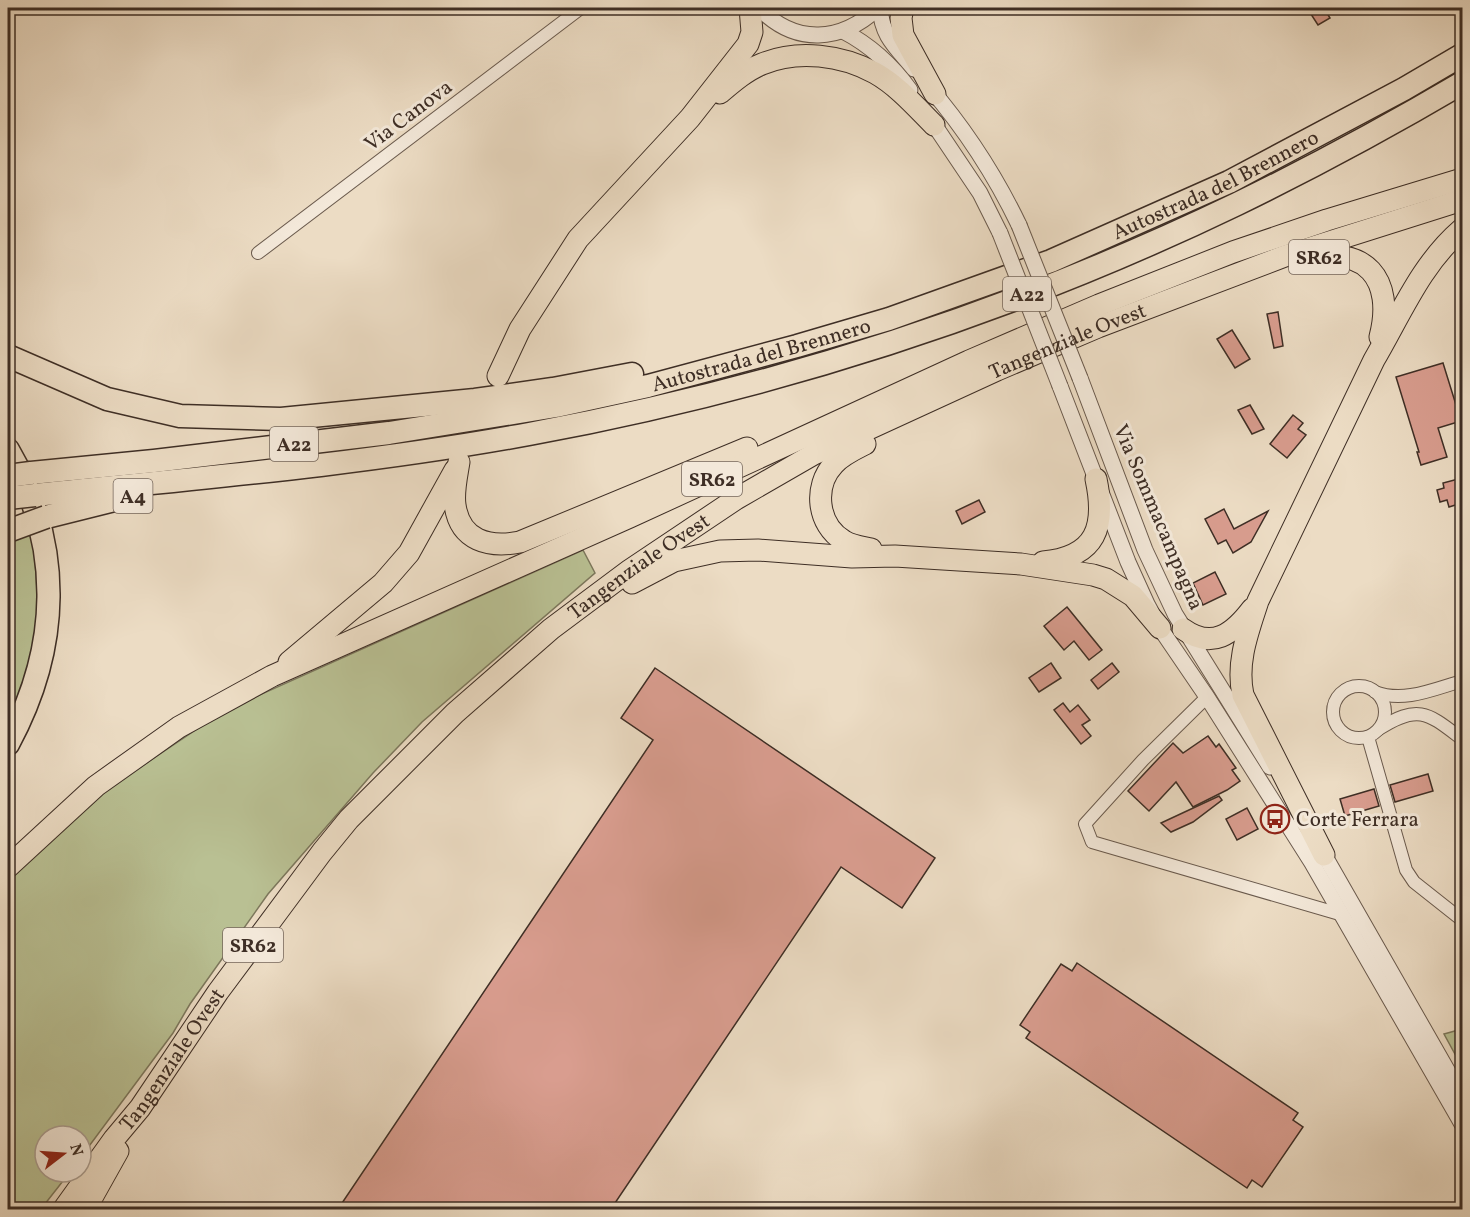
<svg xmlns="http://www.w3.org/2000/svg" width="1470" height="1217" font-family="Vollkorn,serif">
	<style>
		.green { fill: #b9c093; stroke: #7c775c; stroke-width: 1.5 }
		.building { fill: #d99d8f; stroke: #3e2e25; stroke-width: 1.5 }
		.lines { fill: none; stroke-linecap: round; stroke-linejoin: round }
		.minor-casing { stroke: #6a5a4d; stroke-width: 14 }
		.tertiary-casing { stroke: #6a5a4d; stroke-width: 17 }
		.trunk-casing { stroke: #3e2e25; stroke-width: 23 }
		.motorway-casing { stroke: #3e2e25; stroke-width: 25 }
		.minor { stroke: #f3e8d9; stroke-width: 12 }
		.tertiary { stroke: #f3e8d9; stroke-width: 15 }
		.trunk { stroke: #ecdcc4; stroke-width: 21 }
		.motorway { stroke: #ecdcc4; stroke-width: 22 }
		.tertiary-bridge-casing { stroke: #6a5a4d; stroke-width: 17; stroke-linecap: butt }
		.motorway-bridge-casing { stroke: #3e2e25; stroke-width: 25; stroke-linecap: butt }
		.tertiary-bridge { stroke: #f3e8d9; stroke-width: 15 }
		.motorway-bridge { stroke: #ecdcc4; stroke-width: 22 }
		.labels { text-anchor: middle; stroke-width: 6; stroke-linejoin: round; paint-order: stroke }
		.shield { fill: #f3e8d9; stroke: #74665b; stroke-width: 1.5 }
		.shield-label { font-size: 20px; font-weight: bold; fill: #3e2e25 }
		.street-label { font-size: 21px; fill: #3e2e25; stroke: #f3e8d9 }
		.poi-label { font-size: 21px; fill: #3e2e25; stroke: #f3e8d9; text-anchor: start }
	</style>
	<rect width="100%" height="100%" fill="#ecdcc4"/>
	<filter id="stains"><feTurbulence type="fractalNoise" baseFrequency=".00333" numOctaves="4"/><feColorMatrix values="0 0 0 0 .2 0 0 0 0 .09 0 0 0 0 .02 0 0 0 .5 -.17"/></filter>
	<radialGradient id="worn" r=".72"><stop offset=".6" stop-color="#630" stop-opacity="0"/><stop offset="1" stop-color="#630" stop-opacity=".3"/></radialGradient>
	<g class="green">
		<polygon points="33,531 40,633 8,730 8,539"/>
		<polygon points="583,550 595,573 422,722 373,773 268,894 190,1004 173,1033 81,1157 81,1136 45,1136 45,1172 70,1172 41,1209 8,1210 8,878 30,855 103,792 224,711"/>
		<polygon points="1462,1029 1462,1067 1444,1034"/>
	</g>
	<g class="building">
		<polygon points="1307,8 1324,8 1330,18 1318,25"/>
		<polygon points="1278,312 1283,346 1274,348 1267,314"/>
		<polygon points="1232,330 1250,359 1235,368 1217,339"/>
		<polygon points="1443,363 1461,421 1438,428 1447,457 1421,465 1417,452 1419,452 1396,377"/>
		<polygon points="1250,405 1264,429 1252,434 1238,410"/>
		<polygon points="1293,415 1303,423 1298,429 1306,435 1287,458 1270,444"/>
		<polygon points="1462,478 1462,503 1449,507 1447,500 1440,502 1437,490 1444,488 1443,483"/>
		<polygon points="979,500 985,512 962,524 956,511"/>
		<polygon points="1224,509 1234,529 1268,511 1251,542 1233,553 1226,540 1218,544 1205,519"/>
		<polygon points="1215,572 1226,594 1203,605 1193,583"/>
		<polygon points="1067,607 1102,650 1089,660 1074,641 1064,650 1044,626"/>
		<polygon points="1051,663 1061,678 1039,692 1029,678"/>
		<polygon points="1112,663 1119,672 1098,689 1091,680"/>
		<polygon points="655,668 935,858 902,908 841,867 611,1209 338,1209 653,740 621,718"/>
		<polygon points="1063,703 1070,712 1078,705 1090,720 1082,725 1091,736 1081,744 1054,710"/>
		<polygon points="1208,736 1216,747 1219,744 1236,768 1232,770 1240,781 1227,790 1193,807 1176,782 1149,811 1128,791 1173,743 1183,753"/>
		<polygon points="1428,774 1433,791 1395,802 1390,785"/>
		<polygon points="1374,789 1379,806 1345,816 1340,799"/>
		<polygon points="1219,796 1222,800 1193,822 1171,832 1161,823"/>
		<polygon points="1247,808 1258,829 1237,840 1226,819"/>
		<polygon points="1077,963 1298,1113 1293,1120 1303,1127 1262,1187 1252,1180 1247,1188 1026,1038 1030,1032 1020,1025 1061,964 1072,971"/>
	</g>
	<g class="lines">
		<g class="minor-casing">
			<g id="minor">
				<polyline points="258,253 581,8"/>
				<circle cx="1359" cy="712" r="26"/>
				<path d="M 1375,692 C 1404,703 1434,689 1462,681"/>
				<polyline points="1207,697 1143,760 1085,824 1092,842 1343,915"/>
				<path d="M 1379,729 C 1419,703 1429,714 1462,739"/>
				<polyline points="1368,737 1406,870 1414,882 1462,920"/>
			</g>
		</g>
		<g class="tertiary-casing">
			<g id="tertiary">
				<path d="M 759,8 C 796,46 841,42 878,8"/>
				<path d="M 880,8 C 882,37 896,47 914,69"/>
				<path d="M 843,31 C 870,45 892,65 910,90"/>
				<path d="M 929,87 C 965,129 995,175 1019,225"/>
				<polyline points="929,117 980,193 1000,233"/>
				<polyline points="1080,378 1145,550 1175,614 1270,767"/>
				<polyline points="1060,386 1128,562 1147,604 1160,628 1207,697 1312,863 1462,1124"/>
				<polyline points="1319,846 1462,1096"/>
			</g>
		</g>
		<g class="trunk-casing">
			<g id="trunk">
				<polyline points="903,8 901,18 903,35 935,94"/>
				<path d="M 720,93 C 733,82 747,70 762,64 C 798,49 842,55 875,73 C 898,86 916,107 934,125"/>
				<path d="M 1306,260 C 1365,244 1395,279 1380,337"/>
				<polyline points="498,376 520,329 578,239 690,118 748,44 752,32 750,8"/>
				<path d="M 865,444 C 855,449 842,455 834,464 C 813,486 817,525 844,541 C 852,546 862,547 871,549"/>
				<path d="M 459,462 C 457,475 453,491 455,505 C 460,541 489,548 520,542 L 747,448"/>
				<path d="M 1043,562 C 1097,557 1106,526 1096,479"/>
				<polyline points="632,583 674,561 720,551 758,550 852,557 895,556 1021,564 1093,575 1106,579 1133,596 1160,628"/>
				<path d="M 1183,629 C 1212,650 1233,634 1252,609"/>
				<polyline points="289,662 383,583 409,553 455,470"/>
				<path d="M 1324,855 L 1243,695 C 1236,662 1248,632 1258,601 L 1374,360 C 1401,314 1421,264 1462,229"/>
				<polyline points="8,867 96,786 179,727 272,676 630,517 969,361 1099,305 1233,252 1327,220 1462,179"/>
				<path id="s1" d="M 63,1210 L 114,1139 L 140,1108 L 218,992 L 322,852 L 349,819 L 455,713 L 551,629 L 630,570 L 736,499 L 814,454 L 997,370 L 1098,327 L 1285,256 L 1462,200"/>
				<polyline points="85,1210 118,1151"/>
			</g>
		</g>
		<g class="motorway-casing">
			<g id="motorway">
				<polyline points="8,356 107,399 180,416 281,419 475,400 553,389 632,374"/>
				<path d="M 8,450 C 64,546 60,648 8,744"/>
				<path id="s2" d="M 31,473 L 154,461 L 389,433 L 556,406 L 648,386 L 797,346 L 889,319 L 1051,261 L 1229,182 L 1404,89 L 1462,55"/>
				<path d="M 35,495 C 200,478 366,464 529,434 C 773,389 1013,312 1237,204 C 1313,167 1389,126 1462,83"/>
				<polyline points="46,517 122,498"/>
			</g>
		</g>
		<use href="#minor" class="minor"/>
		<use href="#tertiary" class="tertiary"/>
		<use href="#trunk" class="trunk"/>
		<use href="#motorway" class="motorway"/>
		<g class="tertiary-bridge-casing">
			<g id="tertiary-bridge">
				<polyline points="1019,225 1080,378"/>
				<polyline points="1000,233 1060,386"/>
			</g>
		</g>
		<g class="motorway-bridge-casing">
			<g id="motorway-bridge">
				<polyline points="8,476 31,473"/>
				<polyline points="8,498 35,495"/>
				<polyline points="8,531 46,517"/>
			</g>
		</g>
		<use href="#tertiary-bridge" class="tertiary-bridge"/>
		<use href="#motorway-bridge" class="motorway-bridge"/>
	</g>
	<defs>
		<g id="bus-ring" transform="scale(1.5)"><circle r="9.5" fill="#f3e8d9" stroke="#8f2418" stroke-width="1.5"/><path d="M-5-6H5V4H4V6H2V4H-2V6H-4V4H-5ZM-3.5-4V0h7V-4ZM-3.5 1.2v1.5H-2V1.2ZM2 1.2v1.5H3.5V1.2Z" fill="#8f2418"/></g>
	</defs>
	<g fill-rule="evenodd">
		<use href="#bus-ring" x="1275" y="819"/>
	</g>
	<g class="labels">
		<g class="shield">
			<rect x="1289" y="240" width="60" height="34" rx="4.5"/>
			<rect x="1003" y="277" width="48" height="34" rx="4.5"/>
			<rect x="270" y="427" width="48" height="34" rx="4.5"/>
			<rect x="682" y="462" width="60" height="34" rx="4.5"/>
			<rect x="113.5" y="479" width="39" height="34" rx="4.5"/>
			<rect x="223" y="928" width="60" height="34" rx="4.5"/>
		</g>
		<g class="shield-label">
			<text x="1319" y="264">SR62</text>
			<text x="1027" y="301">A22</text>
			<text x="294" y="451">A22</text>
			<text x="712" y="486">SR62</text>
			<text x="133" y="503">A4</text>
			<text x="253" y="952">SR62</text>
		</g>
		<g class="street-label">
			<text transform="translate(408 115) rotate(-37)" y="7">Via Canova</text>
			<text dy="7" stroke="none"><textPath href="#s2" startOffset="1227">Autostrada del Brennero</textPath></text>
			<text dy="7" stroke="none"><textPath href="#s1" startOffset="1356">Tangenziale Ovest</textPath></text>
			<text dy="7" stroke="none"><textPath href="#s2" startOffset="741">Autostrada del Brennero</textPath></text>
			<text transform="translate(1159 517) rotate(67)" y="7">Via Sommacampagna</text>
			<text dy="7" stroke="none"><textPath href="#s1" startOffset="870">Tangenziale Ovest</textPath></text>
			<text dy="7" stroke="none"><textPath href="#s1" startOffset="186">Tangenziale Ovest</textPath></text>
		</g>
		<g class="poi-label">
			<text x="1296" y="826">Corte Ferrara</text>
		</g>
	</g>
	<rect width="1470" height="1217" fill="none" stroke="#ecdcc4" stroke-width="30"/>
	<rect x="9" y="9" width="1452" height="1199" fill="none" stroke="#3e2e25" stroke-width="3"/>
	<rect x="15" y="15" width="1440" height="1187" fill="none" stroke="#3e2e25" stroke-width="1.5"/>
	<g transform="translate(63 1154) rotate(73)"><circle r="28" fill="#f3e8d9" stroke="#ab9e91" stroke-width="1.5"/>
	<path d="M0-4.5L10 22L0 15L-10 22Z" fill="#8f2418"/>
	<text y="-9" font-size="16" font-weight="bold" text-anchor="middle" fill="#3e2e25">N</text>
	</g>
	<rect width="100%" height="100%" filter="url(#stains)"/>
	<rect width="100%" height="100%" fill="url(#worn)"/>
</svg>
